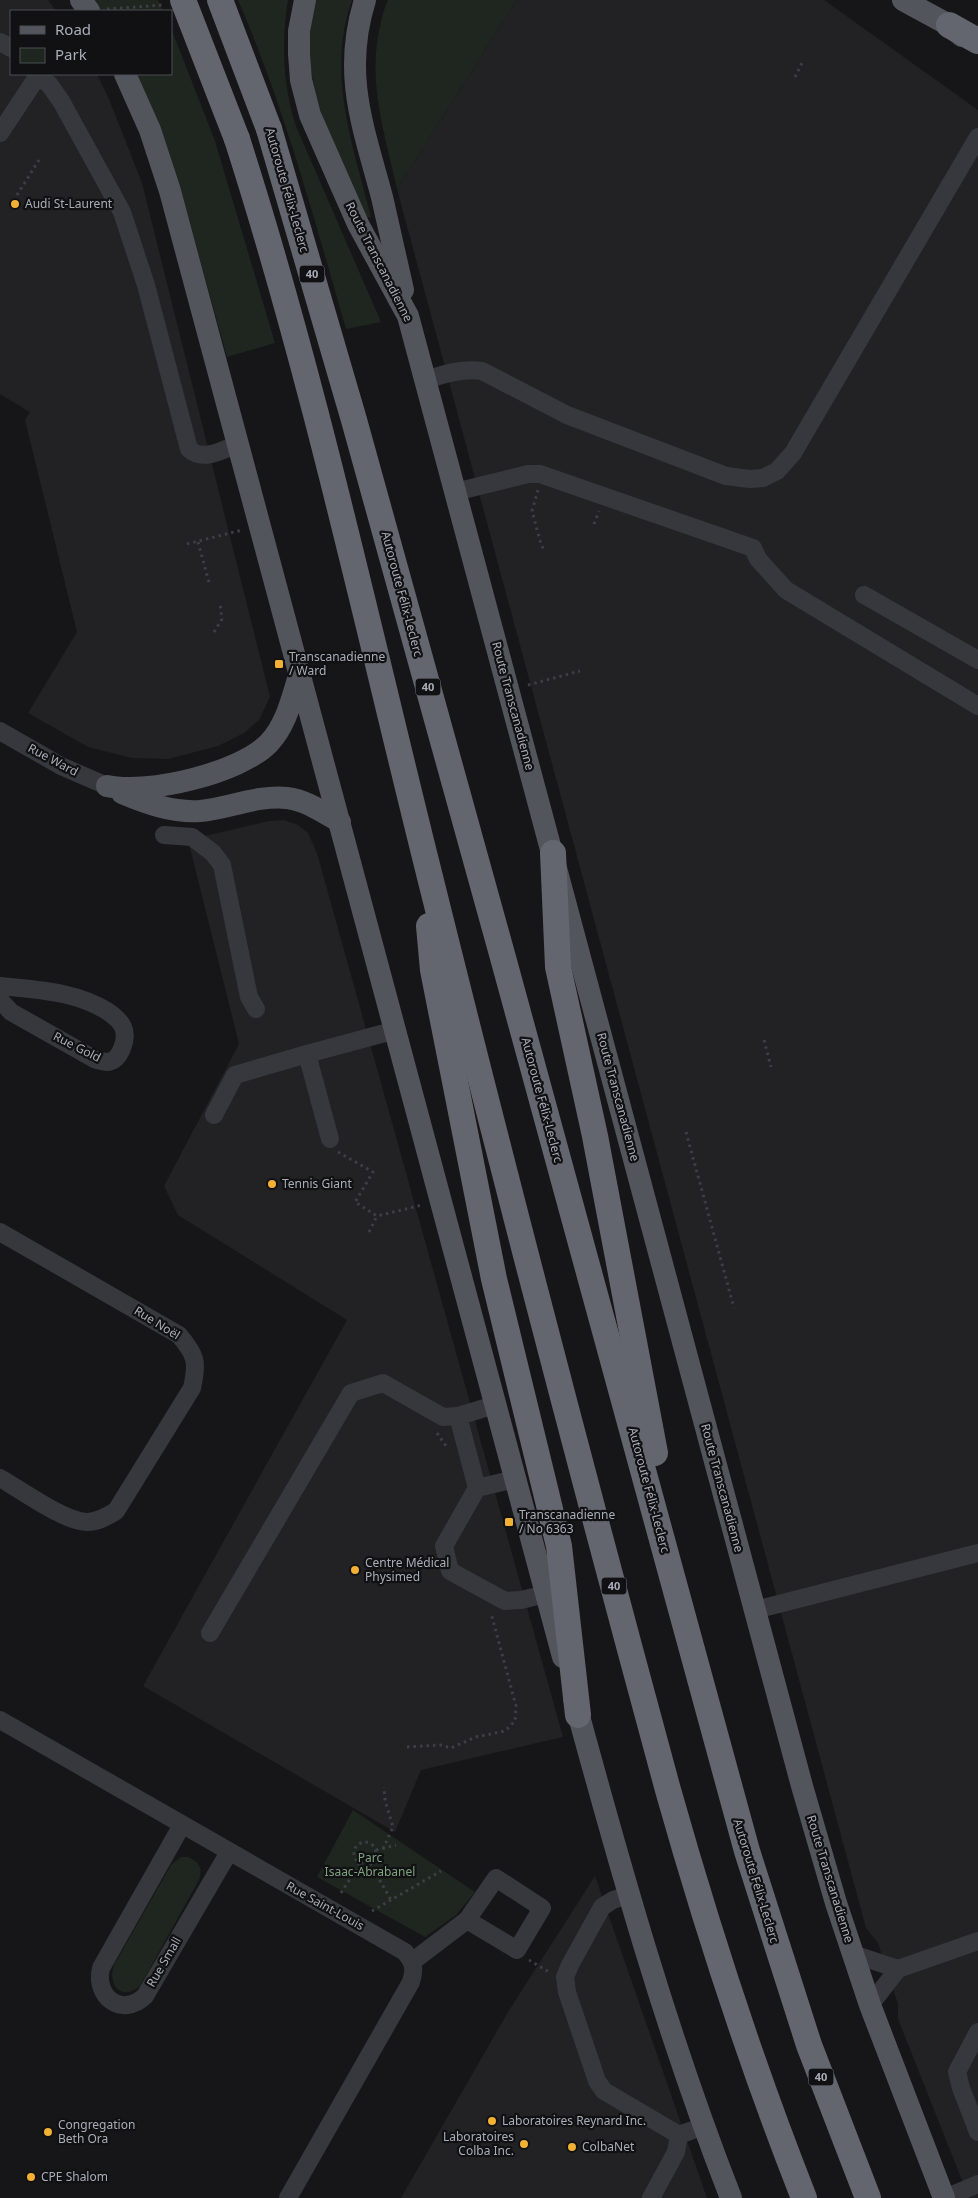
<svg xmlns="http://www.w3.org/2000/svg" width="978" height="2198" font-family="'Noto Sans',sans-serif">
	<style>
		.built { fill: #222225 }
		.green { fill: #1e261f }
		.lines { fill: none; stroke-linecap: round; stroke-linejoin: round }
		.path { stroke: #3d3f44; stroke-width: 3; stroke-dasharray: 2.5 4; stroke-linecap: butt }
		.minor { stroke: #37383d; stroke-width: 18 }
		.major { stroke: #53555c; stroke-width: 22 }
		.highway { stroke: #63666e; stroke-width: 26 }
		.highway-bridge { stroke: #63666e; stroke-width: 26 }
		.poi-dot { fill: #f2b134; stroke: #111113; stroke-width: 2 }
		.labels { text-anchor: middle; stroke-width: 4.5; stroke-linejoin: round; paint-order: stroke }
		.shield { fill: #111113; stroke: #7b7e86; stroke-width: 1 }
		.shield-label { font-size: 11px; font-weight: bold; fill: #a8adb8 }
		.street-label { font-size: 12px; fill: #a8adb8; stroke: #111113 }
		.poi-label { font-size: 12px; fill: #a8adb8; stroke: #111113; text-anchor: start }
		.park-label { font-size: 12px; fill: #7fa381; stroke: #111113 }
	</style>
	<rect width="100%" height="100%" fill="#161618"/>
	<g class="built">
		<polygon points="0,0 48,0 56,11 11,11 11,74 97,74 109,99 142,183 270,697 259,720 244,733 218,746 168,759 132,758 88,747 28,713 77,632 25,420 30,412 0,394"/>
		<polygon points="517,0 824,0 978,110 978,2198 969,2198 898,2019 898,2004 878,1943 866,1928 397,189"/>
		<polygon points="284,820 298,825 308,833 317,853 563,1737 421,1770 395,1832 143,1686 347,1320 178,1215 164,1186 239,1044 188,840 269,821"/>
		<polygon points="595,1876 707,2198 401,2198 508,2012"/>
	</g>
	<g class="green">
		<polygon points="91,0 158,0 163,11 98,11"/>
		<path d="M 238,0 L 288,0 C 281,42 283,83 295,124 L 381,322 L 346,329 C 314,218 284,106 238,0 Z"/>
		<path d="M 314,0 L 352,0 C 326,73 353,145 371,217 L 364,218 C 343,167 314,113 310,58 C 309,38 311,19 314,0 Z"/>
		<path d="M 388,0 L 517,0 L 397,189 C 385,135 367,81 380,26 C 382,17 384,8 388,0 Z"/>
		<polygon points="171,28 215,141 275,343 227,357 181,191 135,74 171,74"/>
		<polygon points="353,1810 475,1892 456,1915 425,1937 317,1877"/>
		<path d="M 181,1857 L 188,1857 C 200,1862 203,1869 199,1880 L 140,1986 C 122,2002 107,1985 114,1965 L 171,1865 Z"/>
	</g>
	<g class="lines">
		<g class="path">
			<polyline points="107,9 163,5"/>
			<polyline points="795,77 802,63"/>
			<polyline points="17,195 39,160"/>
			<polyline points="538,490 532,511 541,544 545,552"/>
			<polyline points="594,524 599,511"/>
			<polyline points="198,542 210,586"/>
			<polyline points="187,544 242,530"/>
			<polyline points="214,632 222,619 220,604"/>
			<polyline points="528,685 580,671"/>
			<polyline points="764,1040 771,1067"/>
			<polyline points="686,1132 734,1308"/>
			<polyline points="338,1152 373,1172 355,1202 377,1216 422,1205"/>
			<polyline points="369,1232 377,1216"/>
			<polyline points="437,1433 446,1446"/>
			<polyline points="407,1747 440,1745 451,1748 476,1737 505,1731 515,1721 516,1706 491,1613"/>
			<circle cx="365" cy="1853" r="11"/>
			<polyline points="383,1849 393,1827 385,1800 384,1787"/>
			<polyline points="376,1850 396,1845"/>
			<polyline points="370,1863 391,1900"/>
			<polyline points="341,1893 360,1863"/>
			<polyline points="372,1911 441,1871"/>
			<polyline points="529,1960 549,1972"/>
		</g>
		<g class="minor">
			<polyline points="0,42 11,48"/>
			<path d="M 38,74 L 37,77 L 49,84 L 61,101 L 122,212 L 146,285 L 189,449 C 203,462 222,450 238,444"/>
			<polyline points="0,133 37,77"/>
			<path d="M 426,380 C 444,374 463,368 482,371 L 567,415 L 726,476 L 750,479 L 763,478 L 777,471 L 793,453 L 978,137"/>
			<polyline points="455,492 528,474 540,474 753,548 758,559 786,590 978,706"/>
			<polyline points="864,595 978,660"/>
			<polyline points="0,731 61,766 107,786"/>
			<polyline points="164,835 192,837 213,853 222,865 249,997 256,1009"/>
			<path d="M 0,986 C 37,990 75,991 107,1011 C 113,1015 120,1020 123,1027 C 128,1038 121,1060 108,1062 C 104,1062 99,1060 96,1060 L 11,1012 L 0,1000"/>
			<polyline points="214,1115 235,1075 307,1054"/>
			<polyline points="330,1139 307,1054 396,1030"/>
			<path d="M 0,1232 L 179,1335 C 196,1355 198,1362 192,1388 L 116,1511 C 108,1516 98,1522 87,1522 C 65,1522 21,1490 0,1478"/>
			<polyline points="495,1405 458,1416 477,1488 515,1479"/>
			<polyline points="477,1488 444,1546 450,1571 505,1601 521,1600 546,1594"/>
			<polyline points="755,1610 978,1553"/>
			<polyline points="210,1633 351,1393 383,1383 443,1417 458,1416"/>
			<path d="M 0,1720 L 405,1952 C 414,1963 415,1969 411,1982 L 288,2198"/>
			<path d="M 182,1825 L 101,1968 C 94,1997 122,2018 145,1996 L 229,1852"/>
			<polyline points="628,1895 613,1900 602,1907 570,1965 565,1977 567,1992 597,2081 604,2091 679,2135 704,2126"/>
			<polyline points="853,1954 898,1969"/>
			<polyline points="413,1961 467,1920 496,1878 542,1908 517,1950 467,1920"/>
			<polyline points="870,2005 898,1969 978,1941"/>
			<polyline points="978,2032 957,2072 961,2088 978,2132"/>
			<polyline points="651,2198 676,2152 679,2135"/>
			<polyline points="945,2198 978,2184"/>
		</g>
		<g class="major">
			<polyline points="81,0 89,11"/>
			<polyline points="305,0 299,31 299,54 301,80 310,115 358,224 408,316 802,1786 836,1903 870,2005 944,2198"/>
			<path d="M 365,0 C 342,74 363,126 382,197 C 389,228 396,259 403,290"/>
			<polyline points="903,0 949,25 962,36"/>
			<polyline points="125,74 150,130 170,191 563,1657"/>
			<path d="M 107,786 C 148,795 240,773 269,743 C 287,724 292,697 300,673"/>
			<path d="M 122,793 C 146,803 173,813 200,811 C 230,808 257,795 287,798 C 306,800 324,813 340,822"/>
			<path d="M 574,1698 C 620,1867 667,2035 731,2198"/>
		</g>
		<g class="highway">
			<polyline points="949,25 978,41"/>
			<polyline points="269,129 354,420 502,954 747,1851 809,2045 868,2198"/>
			<path d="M 237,139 C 313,376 366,620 426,861 C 503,1171 584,1481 668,1790 C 707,1928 751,2064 804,2198"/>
			<polyline points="553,853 558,967 595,1136 655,1453"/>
			<polyline points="429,926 433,970 494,1279 559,1546 578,1715"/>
		</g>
		<g class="highway-bridge">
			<polyline points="183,0 237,139"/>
			<polyline points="220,0 269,129"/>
		</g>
	</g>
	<g class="poi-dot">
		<circle cx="15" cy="204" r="5"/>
		<rect x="274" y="659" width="10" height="10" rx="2.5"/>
		<circle cx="272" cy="1184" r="5"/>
		<rect x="504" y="1517" width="10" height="10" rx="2.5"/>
		<circle cx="355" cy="1570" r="5"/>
		<circle cx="492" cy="2121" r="5"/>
		<circle cx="48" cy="2132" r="5"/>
		<circle cx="524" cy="2144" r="5"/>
		<circle cx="572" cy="2147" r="5"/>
		<circle cx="31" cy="2177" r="5"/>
	</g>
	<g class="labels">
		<g class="shield">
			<rect x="299.5" y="265.5" width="25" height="17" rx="4"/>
			<rect x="415.5" y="678.5" width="25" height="17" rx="4"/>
			<rect x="601.5" y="1577.5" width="25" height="17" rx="4"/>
			<rect x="808.5" y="2068.5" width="25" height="17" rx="4"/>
		</g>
		<g class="shield-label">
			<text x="312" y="278">40</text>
			<text x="428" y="691">40</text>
			<text x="614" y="1590">40</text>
			<text x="821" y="2081">40</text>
		</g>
		<g class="street-label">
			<text transform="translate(287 190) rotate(74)" y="4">Autoroute Félix-Leclerc</text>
			<text transform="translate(379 262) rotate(63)" y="4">Route Transcanadienne</text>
			<text transform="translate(402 594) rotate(75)" y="4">Autoroute Félix-Leclerc</text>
			<text transform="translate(513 706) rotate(75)" y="4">Route Transcanadienne</text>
			<text transform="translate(53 760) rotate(28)" y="4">Rue Ward</text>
			<text transform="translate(77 1047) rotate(27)" y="4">Rue Gold</text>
			<text transform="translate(618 1097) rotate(75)" y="4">Route Transcanadienne</text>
			<text transform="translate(542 1100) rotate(75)" y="4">Autoroute Félix-Leclerc</text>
			<text transform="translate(157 1323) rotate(32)" y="4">Rue Noël</text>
			<text transform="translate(722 1488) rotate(75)" y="4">Route Transcanadienne</text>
			<text transform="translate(649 1490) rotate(75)" y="4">Autoroute Félix-Leclerc</text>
			<text transform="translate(830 1879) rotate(73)" y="4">Route Transcanadienne</text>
			<text transform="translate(756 1881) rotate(73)" y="4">Autoroute Félix-Leclerc</text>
			<text transform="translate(325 1906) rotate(29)" y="4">Rue Saint-Louis</text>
			<text transform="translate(164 1962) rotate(-60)" y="4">Rue Small</text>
		</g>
		<g class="poi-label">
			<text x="25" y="208">Audi St-Laurent</text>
			<text x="289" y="661">Transcanadienne<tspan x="289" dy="14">/ Ward</tspan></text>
			<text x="282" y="1188">Tennis Giant</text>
			<text x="519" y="1519">Transcanadienne<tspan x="519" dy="14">/ No 6363</tspan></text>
			<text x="365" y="1567">Centre Médical<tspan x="365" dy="14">Physimed</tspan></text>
			<text x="502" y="2125">Laboratoires Reynard Inc.</text>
			<text x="58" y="2129">Congregation<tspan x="58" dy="14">Beth Ora</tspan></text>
			<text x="514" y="2141" text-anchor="end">Laboratoires<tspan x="514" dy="14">Colba Inc.</tspan></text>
			<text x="582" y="2151">ColbaNet</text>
			<text x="41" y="2181">CPE Shalom</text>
		</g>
		<g class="park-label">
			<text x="370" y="1862">Parc<tspan x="370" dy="14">Isaac-Abrabanel</tspan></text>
		</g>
	</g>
	<rect x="10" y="10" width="162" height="65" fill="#111113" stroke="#4d4f55"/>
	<rect x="20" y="26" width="25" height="8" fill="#53555c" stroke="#4d4f55"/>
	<text x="55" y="35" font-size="15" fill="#a8adb8">Road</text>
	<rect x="20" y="48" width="25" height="15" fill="#1e261f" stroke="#4d4f55"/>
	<text x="55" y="60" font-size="15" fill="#a8adb8">Park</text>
</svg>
